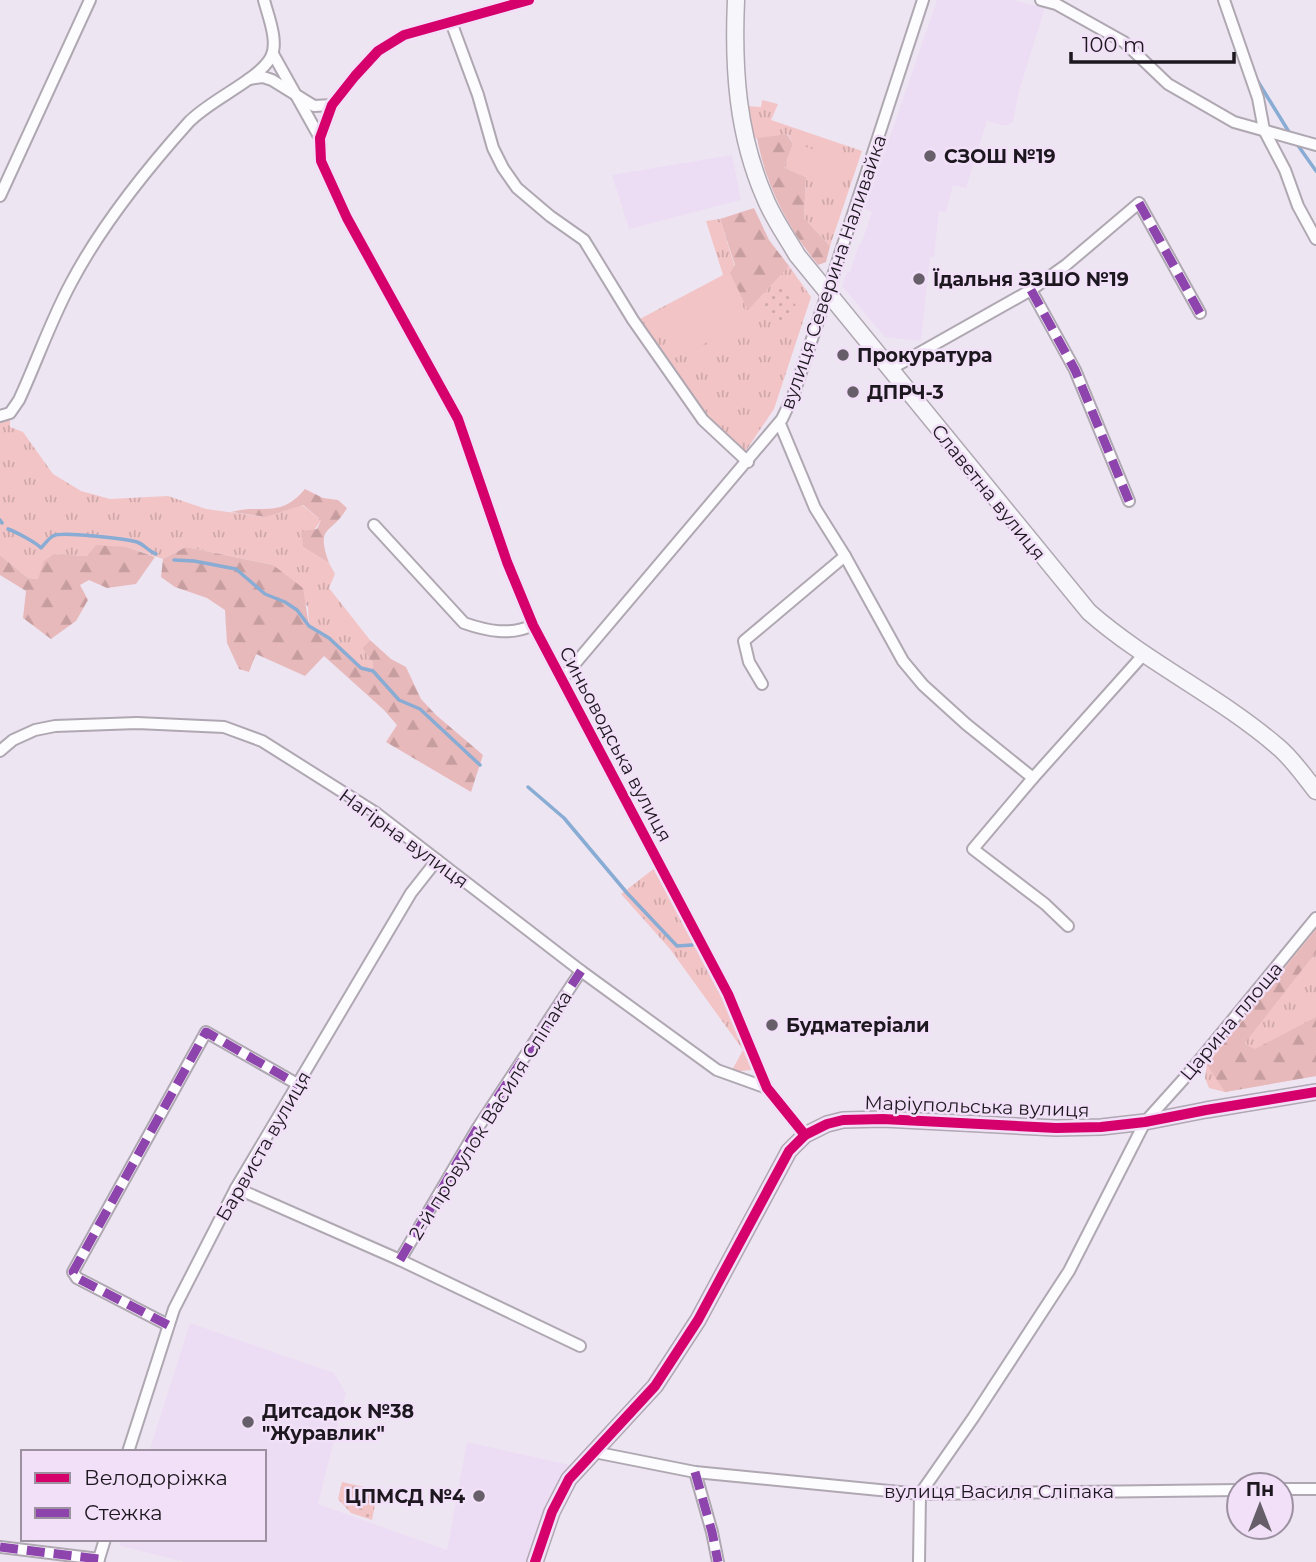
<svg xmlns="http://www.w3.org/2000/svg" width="1316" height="1562" font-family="Montserrat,sans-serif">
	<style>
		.built { fill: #edddf4 }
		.grass { fill: url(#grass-tufts) }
		.forest { fill: url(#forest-firs) }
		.park { fill: url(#park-dots) }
		.pitch { fill: #f2c4c6 }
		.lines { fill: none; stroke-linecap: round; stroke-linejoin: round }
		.stream { stroke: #88acd3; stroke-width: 3.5 }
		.minor-casing { stroke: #afa8b2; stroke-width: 14 }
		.tertiary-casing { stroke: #afa8b2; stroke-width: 18 }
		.secondary-casing { stroke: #afa8b2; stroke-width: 19 }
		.minor { stroke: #fcfbfd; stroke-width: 10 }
		.tertiary { stroke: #fcfbfd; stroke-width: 14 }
		.secondary { stroke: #f7f6fa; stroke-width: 16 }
		.quiet { stroke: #8e44ad; stroke-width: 9; stroke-dasharray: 18 9; stroke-linecap: butt }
		.cycleway-casing { stroke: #f1e0f7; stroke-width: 15 }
		.cycleway { stroke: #d6006c; stroke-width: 10 }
		.poi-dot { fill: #665f69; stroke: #f1e0f7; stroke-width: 2.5 }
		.labels { text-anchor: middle; stroke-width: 5; stroke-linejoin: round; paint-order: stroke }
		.poi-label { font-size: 19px; font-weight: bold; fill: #1d171f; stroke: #f1e0f7; text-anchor: start }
		.street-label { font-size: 19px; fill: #1d171f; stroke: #f1e0f7 }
	</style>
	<defs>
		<pattern id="grass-tufts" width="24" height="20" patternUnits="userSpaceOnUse" patternTransform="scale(1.75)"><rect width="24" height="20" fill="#f2c4c6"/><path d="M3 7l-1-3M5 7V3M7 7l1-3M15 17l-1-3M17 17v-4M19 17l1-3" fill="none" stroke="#cfa8aa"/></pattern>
		<pattern id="forest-firs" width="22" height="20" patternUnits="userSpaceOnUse" patternTransform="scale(1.75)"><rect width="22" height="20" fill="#e8b9bb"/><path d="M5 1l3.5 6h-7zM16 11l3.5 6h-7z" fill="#c79ea0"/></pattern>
		<pattern id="park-dots" width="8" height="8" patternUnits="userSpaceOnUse" patternTransform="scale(1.75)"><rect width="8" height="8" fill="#f2c4c6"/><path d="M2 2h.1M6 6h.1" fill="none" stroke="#cfa8aa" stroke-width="1.8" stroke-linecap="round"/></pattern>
	</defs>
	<rect width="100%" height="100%" fill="#eee5f2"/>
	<g class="built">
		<polygon points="937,0 1013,0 1045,8 1019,91 1013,122 1006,126 987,121 966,188 953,185 946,212 939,211 934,257 930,257 921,341 885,337 842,286 847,272 850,272 859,244 861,244 872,212 865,209"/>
		<polygon points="732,155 741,200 629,229 612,175"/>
		<polygon points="190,1323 334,1373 346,1393 318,1504 447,1550 467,1442 570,1465 538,1532 527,1562 185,1562 120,1546 122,1539 264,1539 264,1452 149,1452"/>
	</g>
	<g class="grass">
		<polygon points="762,100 778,104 771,120 862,151 830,246 804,218 806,177 784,168 793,144 788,134 750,139 745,106 761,107"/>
		<polygon points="720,219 748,309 789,266 811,297 774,409 743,455 704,419 636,321 723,275 706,221"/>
		<polygon points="10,413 10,427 23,432 53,474 81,491 110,499 168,496 206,509 266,517 302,505 321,520 303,547 329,563 335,574 329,588 370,640 362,648 373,663 373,671 361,668 329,638 309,626 308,607 273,565 186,547 163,559 127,547 87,556 54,554 39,579 28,578 0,555 0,416"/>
		<polygon points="660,864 728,994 754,1061 752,1070 731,1072 743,1050 670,949 621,894"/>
		<polygon points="1316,924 1316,1076 1225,1092 1209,1088 1205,1078 1208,1056"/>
	</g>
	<g class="forest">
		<path d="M 787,134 L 793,144 L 784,168 L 806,177 L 804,218 L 830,246 L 826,262 L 818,265 C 788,228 766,186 757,138 Z"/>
		<polygon points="754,208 769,240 789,266 748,310 730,273 735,265 720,219"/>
		<path d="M 305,489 L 323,498 L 338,500 L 347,508 C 332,535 315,524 329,563 L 303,547 L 302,531 L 317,529 L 321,520 L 303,505 L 266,517 L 231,512 C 261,503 279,520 305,489 Z"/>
		<polygon points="96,545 127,547 155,557 136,584 107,588 89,580 80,585 88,600 76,621 51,639 23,618 26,591 0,575 0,555 28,578 38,579 44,561 54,554 87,556"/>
		<polygon points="186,547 273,565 303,588 309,626 329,638 361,668 373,671 373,663 362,648 370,640 391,659 406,667 421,699 436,715 483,755 471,792 386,742 397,725 384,710 324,656 305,676 256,654 249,672 239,669 227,643 225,610 207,598 175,587 161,577 163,559"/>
		<polygon points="1316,930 1316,952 1244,1044 1255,1049 1316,1017 1316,1076 1225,1092 1207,1065"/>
	</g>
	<g class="park">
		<polygon points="779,284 797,307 775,325 761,307 764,297"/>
		<polygon points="342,1482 378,1490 372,1520 351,1513 338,1499"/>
	</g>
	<g class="pitch">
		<polygon points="794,143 841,159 832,184 785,168"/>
		<polygon points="728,276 750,321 675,358 653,313"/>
	</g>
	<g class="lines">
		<g class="stream">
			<polyline points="1257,80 1289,132"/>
			<polyline points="1297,144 1316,171"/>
			<polyline points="0,520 2,523"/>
			<path d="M 8,529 C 16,532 37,543 41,548 C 44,545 49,538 53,536 C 61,531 126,539 137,542 C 145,545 148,551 156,554"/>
			<polyline points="174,560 194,561 236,569 265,594 285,602 297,610 309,626 329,638 361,668 373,671 399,700 420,709 480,765"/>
			<polyline points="528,787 564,818 627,893 677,946 692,945"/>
		</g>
		<g class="minor-casing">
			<g id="minor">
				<polyline points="529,0 404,35 378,51 355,76 332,105 320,138 321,161 347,218 458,419 507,562 533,625 728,994 767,1088 805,1135"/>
				<polyline points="1041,0 1056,4 1124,42 1168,84 1234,122 1316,145"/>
				<polyline points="1224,0 1258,98 1264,130 1285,170 1298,206 1316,239"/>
				<polyline points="451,22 478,95 493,148 503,168 517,188 550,216 584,240 633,320 703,420 748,462"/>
				<polyline points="273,54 320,138"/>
				<polyline points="249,79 263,77 272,80 314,106 332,105"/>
				<polyline points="0,196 90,0"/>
				<polyline points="1031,290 1075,370 1129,501"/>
				<polyline points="889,370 1031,290 1066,265 1139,203 1200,313"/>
				<path d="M 0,416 L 10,413 L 19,400 C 37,361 51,320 71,283 C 101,226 145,171 188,123 C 209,100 259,80 271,57 C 279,42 268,16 264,0"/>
				<polyline points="780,424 815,508 845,556 903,661 923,685 966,724 1033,778 973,849 1045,904 1068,926"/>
				<path d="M 374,525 L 464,623 C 487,631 511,636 533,625"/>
				<polyline points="562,679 782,419 793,396 824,303 923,0"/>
				<polyline points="762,684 749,662 744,641 845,556"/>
				<polyline points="0,751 13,740 35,730 55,726 137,723 224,727 262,741 376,813 581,971 717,1070 767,1088"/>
				<polyline points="1033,778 1144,654"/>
				<polyline points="236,1188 400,1260 580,1346"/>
				<polyline points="400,1260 477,1129 581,971"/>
				<polyline points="168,1325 77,1278 73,1272 206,1032 299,1085"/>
				<polyline points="128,1452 174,1309 236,1188 411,893 437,860"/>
				<polyline points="594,1452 695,1472 920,1494 1239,1490"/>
				<polyline points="695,1472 712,1532 718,1562"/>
				<polyline points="1281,1489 1316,1489"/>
				<polyline points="0,1547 99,1559"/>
				<polyline points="98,1562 105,1539"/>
				<polyline points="919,1562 920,1494 973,1418 1069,1271 1145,1122 1189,1073 1316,918"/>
			</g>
		</g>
		<g class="tertiary-casing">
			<polyline id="tertiary" points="535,1562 552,1512 569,1479 655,1386 698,1320 789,1151 805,1135 827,1124 843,1120 883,1119 1056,1128 1101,1127 1145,1122 1206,1110 1316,1092"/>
		</g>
		<g class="secondary-casing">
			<path id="secondary" d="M 736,0 C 733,68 737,134 765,198 C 773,218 786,236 797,255 L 1089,612 C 1147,663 1219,696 1277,746 C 1292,758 1304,776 1316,791"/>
		</g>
		<use href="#minor" class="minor"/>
		<use href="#tertiary" class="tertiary"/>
		<use href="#secondary" class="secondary"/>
		<g class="quiet">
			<polyline points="1139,203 1200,313"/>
			<polyline points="1031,290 1075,370 1129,501"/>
			<polyline points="400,1260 477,1129 581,971"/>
			<polyline points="168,1325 77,1278 73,1272 206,1032 299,1085"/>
			<polyline points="695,1472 712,1532 718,1562"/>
			<polyline points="0,1547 99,1559"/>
		</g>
		<g class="cycleway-casing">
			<g id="cycleway">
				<polyline points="529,0 404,35 378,51 355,76 332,105 320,138 321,161 347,218 458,419 507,562 533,625 728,994 767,1088 805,1135"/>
				<polyline points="535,1562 552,1512 569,1479 655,1386 698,1320 789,1151 805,1135 827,1124 843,1120 883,1119 1056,1128 1101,1127 1145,1122 1206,1110 1316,1092"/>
			</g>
		</g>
		<use href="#cycleway" class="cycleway"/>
	</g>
	<g class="poi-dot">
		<circle cx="930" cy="156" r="7"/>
		<circle cx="919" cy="279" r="7"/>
		<circle cx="843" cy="355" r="7"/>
		<circle cx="853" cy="392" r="7"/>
		<circle cx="772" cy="1025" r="7"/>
		<circle cx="248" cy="1422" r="7"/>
		<circle cx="479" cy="1496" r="7"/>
	</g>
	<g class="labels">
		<g class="poi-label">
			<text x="944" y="163">СЗОШ №19</text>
			<text x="933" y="286">Їдальня ЗЗШО №19</text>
			<text x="857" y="362">Прокуратура</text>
			<text x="867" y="399">ДПРЧ-3</text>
			<text x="786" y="1032">Будматеріали</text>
			<text x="262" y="1418">Дитсадок №38<tspan x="262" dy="22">"Журавлик"</tspan></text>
			<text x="465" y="1503" text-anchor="end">ЦПМСД №4</text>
		</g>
		<g class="street-label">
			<text transform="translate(833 272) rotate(-71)" y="7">вулиця Северина Наливайка</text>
			<text transform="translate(989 492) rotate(51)" y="7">Славетна вулиця</text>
			<text transform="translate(616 744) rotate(62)" y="7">Синьоводська вулиця</text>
			<text transform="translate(404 838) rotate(36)" y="7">Нагірна вулиця</text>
			<text transform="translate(1231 1021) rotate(-50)" y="7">Царина площа</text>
			<text transform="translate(977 1106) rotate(2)" y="7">Маріупольська вулиця</text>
			<text transform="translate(490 1115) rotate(-58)" y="7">2-й провулок Василя Сліпака</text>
			<text transform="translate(263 1146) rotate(-60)" y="7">Барвиста вулиця</text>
			<text x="999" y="1498">вулиця Василя Сліпака</text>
		</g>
	</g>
	<rect x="21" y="1450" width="245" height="91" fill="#f1e0f7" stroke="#9c90a1" stroke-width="2"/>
	<rect x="35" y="1473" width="35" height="10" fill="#d6006c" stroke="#9c90a1" stroke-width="2"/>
	<text x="84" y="1485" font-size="21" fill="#1d171f">Велодоріжка</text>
	<rect x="35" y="1508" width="35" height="10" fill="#8e44ad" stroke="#9c90a1" stroke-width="2"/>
	<text x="84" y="1520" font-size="21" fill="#1d171f">Стежка</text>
	<g transform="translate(1260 1506)"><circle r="33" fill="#f1e0f7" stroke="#9c90a1" stroke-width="2"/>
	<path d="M0-5L12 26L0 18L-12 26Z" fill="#665f69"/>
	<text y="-10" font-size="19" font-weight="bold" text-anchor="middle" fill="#1d171f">Пн</text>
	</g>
	<path d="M1071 52v10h163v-10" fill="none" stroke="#1d171f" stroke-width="3.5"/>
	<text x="1082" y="52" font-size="21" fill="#1d171f" stroke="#f1e0f7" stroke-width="5" paint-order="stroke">100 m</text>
</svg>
